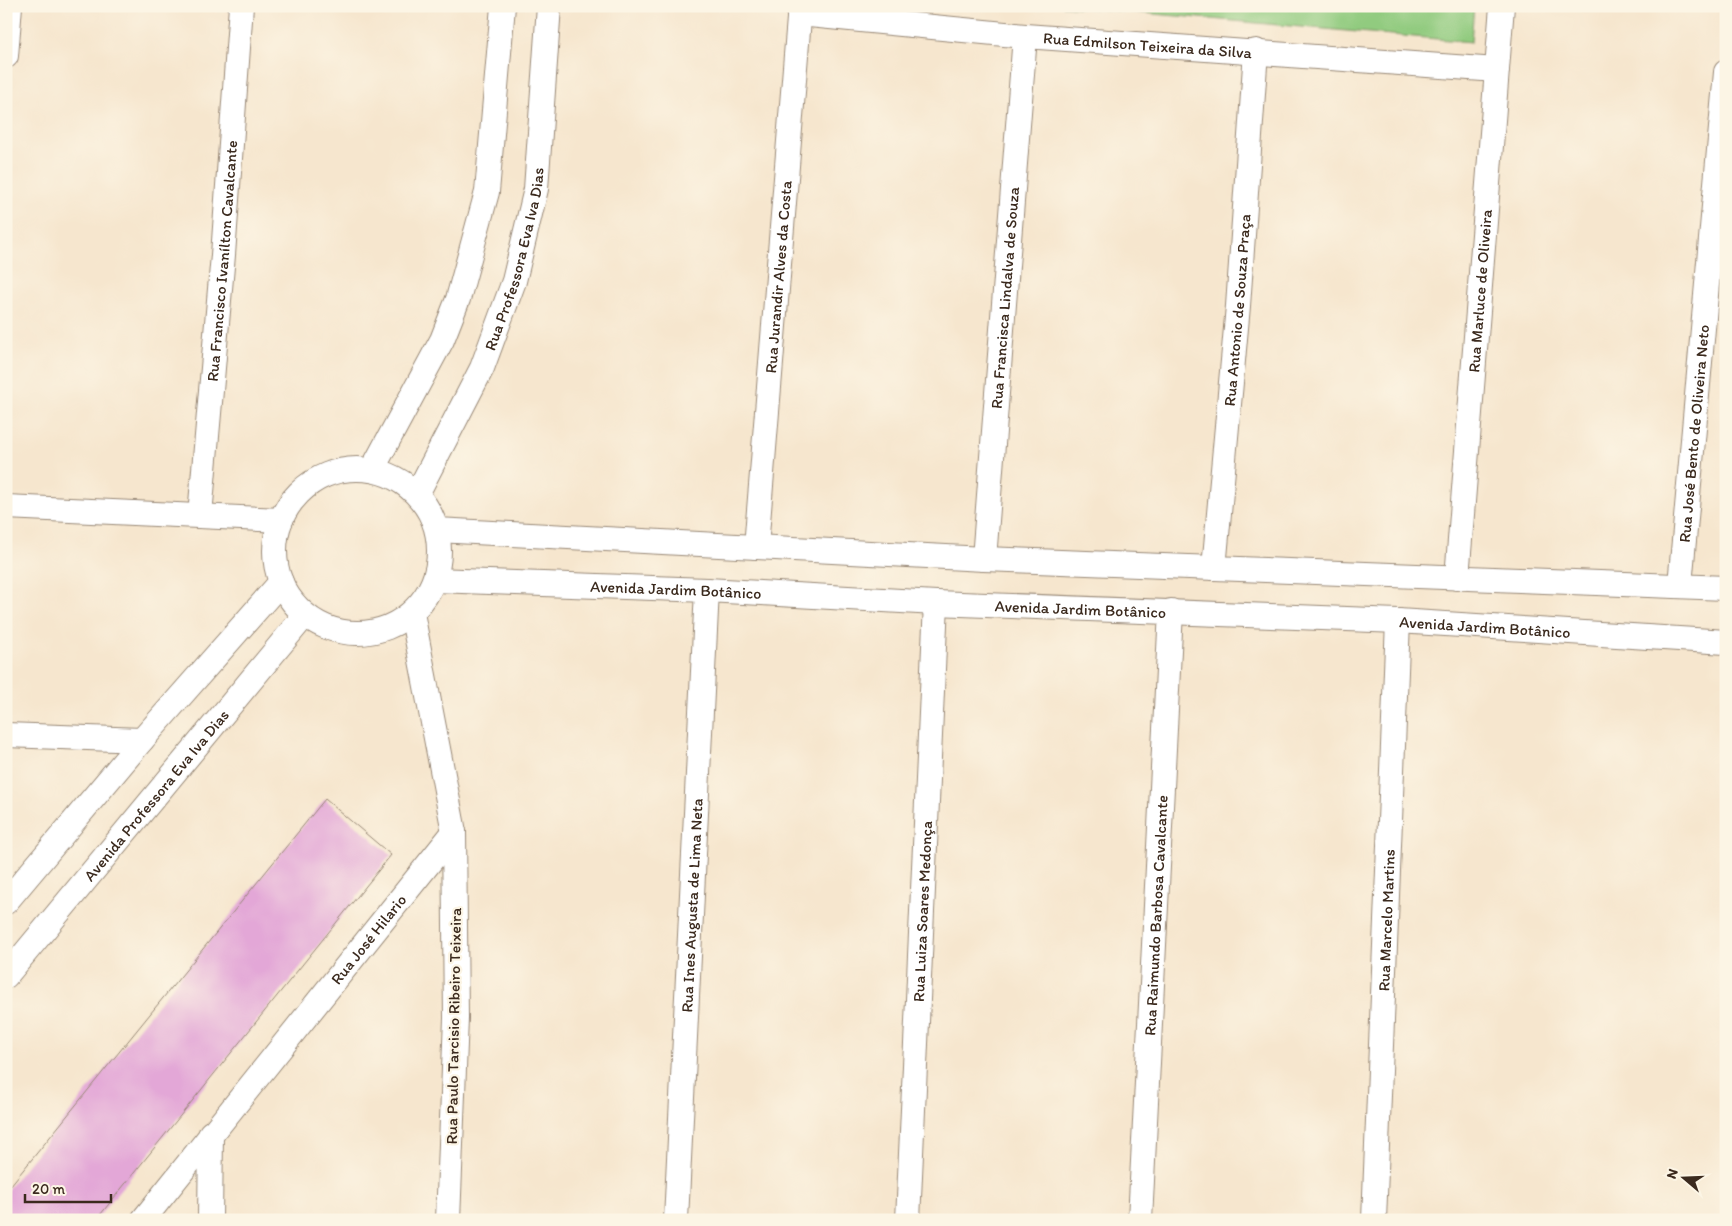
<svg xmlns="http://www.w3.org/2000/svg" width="1732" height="1226" font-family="Itim,sans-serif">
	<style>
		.green { fill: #91cb7f; stroke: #667a4e }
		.building { fill: #e3a7d7 }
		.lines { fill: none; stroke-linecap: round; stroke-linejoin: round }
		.street-casing { stroke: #988876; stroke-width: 26 }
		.street { stroke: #fff; stroke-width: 24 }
		.labels { text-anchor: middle; stroke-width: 4.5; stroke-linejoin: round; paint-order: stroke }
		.street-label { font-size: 16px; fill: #3b2a1e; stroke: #fcf5e5 }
	</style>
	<rect width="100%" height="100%" fill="#fcf5e5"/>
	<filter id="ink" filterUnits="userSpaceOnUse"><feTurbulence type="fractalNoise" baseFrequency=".02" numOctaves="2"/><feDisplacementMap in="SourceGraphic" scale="10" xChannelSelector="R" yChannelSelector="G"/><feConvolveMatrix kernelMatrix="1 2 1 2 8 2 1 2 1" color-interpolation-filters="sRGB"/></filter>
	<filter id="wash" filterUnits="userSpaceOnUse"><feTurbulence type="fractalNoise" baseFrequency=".0096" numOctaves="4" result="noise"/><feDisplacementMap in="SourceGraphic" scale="20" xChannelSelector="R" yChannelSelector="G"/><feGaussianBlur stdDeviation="1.12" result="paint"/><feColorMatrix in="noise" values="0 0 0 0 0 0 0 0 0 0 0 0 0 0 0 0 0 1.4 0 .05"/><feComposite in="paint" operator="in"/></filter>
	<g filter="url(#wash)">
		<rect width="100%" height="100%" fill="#f6e6ce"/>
		<polygon class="green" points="1063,6 1474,6 1471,42"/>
		<g id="blocks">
			<polygon class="building" points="325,799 391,855 96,1220 6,1220 6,1191"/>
		</g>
	</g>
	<g filter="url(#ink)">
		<use href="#blocks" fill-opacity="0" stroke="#988876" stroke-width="1"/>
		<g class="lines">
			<g class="street-casing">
				<g id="street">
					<path id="s1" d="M 799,14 L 1025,36 L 1497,70"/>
					<polyline points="6,56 10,6"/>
					<circle cx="357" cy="551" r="82"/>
					<polyline points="372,470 442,340 458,299 487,192 503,6"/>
					<path id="s2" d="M 417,494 L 482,368 L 514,281 L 536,189 L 549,6"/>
					<polyline points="6,507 281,520"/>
					<path id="s3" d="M 200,515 L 223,255 L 241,6"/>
					<polyline points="437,530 984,559 1726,588"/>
					<path id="s4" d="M 756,547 L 800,6"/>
					<path id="s5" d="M 984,559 L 1025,36"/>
					<path id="s6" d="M 1214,568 L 1238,306 L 1256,51"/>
					<path id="s7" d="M 1457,578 L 1502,6"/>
					<path id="s8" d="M 435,580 L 707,590 L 936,603 L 1398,621 L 1726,642"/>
					<path id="s9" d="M 1680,585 L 1726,72"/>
					<polyline points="412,613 454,832 456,1018 448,1220"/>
					<polyline points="6,735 142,740"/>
					<polyline points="6,902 142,740 281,582"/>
					<path id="s10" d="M 6,976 L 305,615"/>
					<path id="s11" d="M 143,1220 L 454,832"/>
					<polyline points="210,1220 211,1133"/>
					<path id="s12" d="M 676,1220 L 707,590"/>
					<path id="s13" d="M 908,1220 L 936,603"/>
					<path id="s14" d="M 1140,1220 L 1171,611"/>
					<path id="s15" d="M 1374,1220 L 1398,621"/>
				</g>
			</g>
			<use href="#street" class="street"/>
		</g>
	</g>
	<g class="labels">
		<g class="street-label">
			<text dy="6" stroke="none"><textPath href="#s1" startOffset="350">Rua Edmilson Teixeira da Silva</textPath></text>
			<text dy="6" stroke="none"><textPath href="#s2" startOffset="256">Rua Professora Eva Iva Dias</textPath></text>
			<text dy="6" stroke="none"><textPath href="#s3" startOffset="255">Rua Francisco Ivanílton Cavalcante</textPath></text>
			<text dy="6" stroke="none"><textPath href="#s4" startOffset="271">Rua Jurandir Alves da Costa</textPath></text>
			<text dy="6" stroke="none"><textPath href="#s7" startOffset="288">Rua Marluce de Oliveira</textPath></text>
			<text dy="6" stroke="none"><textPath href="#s5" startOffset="262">Rua Francisca Lindalva de Souza</textPath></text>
			<text dy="6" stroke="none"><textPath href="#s6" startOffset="259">Rua Antonio de Souza Praça</textPath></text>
			<text dy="6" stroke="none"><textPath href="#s9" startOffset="152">Rua José Bento de Oliveira Neto</textPath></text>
			<text dy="6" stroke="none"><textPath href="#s8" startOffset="241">Avenida Jardim Botânico</textPath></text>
			<text dy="6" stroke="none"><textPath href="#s8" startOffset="646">Avenida Jardim Botânico</textPath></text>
			<text dy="6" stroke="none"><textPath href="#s8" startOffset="1051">Avenida Jardim Botânico</textPath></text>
			<text dy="6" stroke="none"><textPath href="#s10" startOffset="235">Avenida Professora Eva Iva Dias</textPath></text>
			<text dy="6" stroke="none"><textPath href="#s12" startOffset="315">Rua Ines Augusta de Lima Neta</textPath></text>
			<text dy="6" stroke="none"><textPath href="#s13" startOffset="309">Rua Luiza Soares Medonça</textPath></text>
			<text dy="6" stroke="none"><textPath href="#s14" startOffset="305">Rua Raimundo Barbosa Cavalcante</textPath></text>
			<text dy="6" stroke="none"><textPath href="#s15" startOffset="300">Rua Marcelo Martins</textPath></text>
			<text dy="6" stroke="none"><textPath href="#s11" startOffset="360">Rua José Hilario</textPath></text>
			<text transform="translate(453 1026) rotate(-89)" y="6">Rua Paulo Tarcisio Ribeiro Teixeira</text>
		</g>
	</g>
	<rect width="1732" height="1226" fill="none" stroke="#fcf5e5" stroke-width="25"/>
	<g transform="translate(1684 1178) rotate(289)" stroke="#fcf5e5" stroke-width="4" paint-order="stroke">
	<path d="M0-4L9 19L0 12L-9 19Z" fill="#3b2a1e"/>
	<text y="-8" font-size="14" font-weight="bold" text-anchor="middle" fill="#3b2a1e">N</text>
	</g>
	<path d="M25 1194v8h86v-8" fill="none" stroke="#3b2a1e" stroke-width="2.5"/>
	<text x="32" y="1194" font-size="15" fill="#3b2a1e" stroke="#fcf5e5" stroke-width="4" paint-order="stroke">20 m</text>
</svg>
